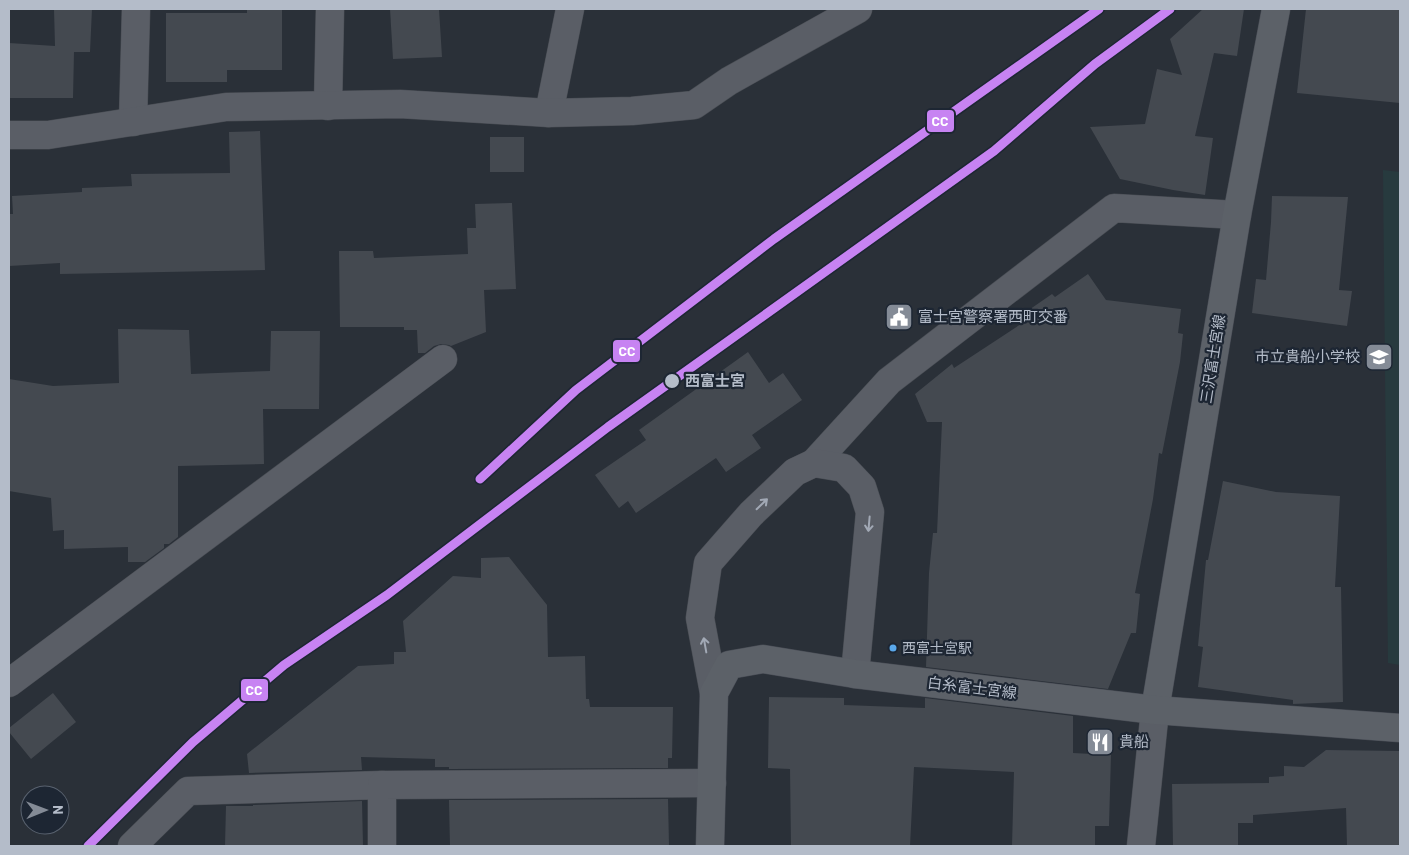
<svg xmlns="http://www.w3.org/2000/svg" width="1409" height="855" font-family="Barlow,'Noto Sans JP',sans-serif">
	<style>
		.green { fill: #273a3e }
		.building { fill: #444950 }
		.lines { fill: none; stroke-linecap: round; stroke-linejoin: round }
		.minor-casing { stroke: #484c53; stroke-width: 29 }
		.major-casing { stroke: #484c55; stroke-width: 29 }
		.minor { stroke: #5a5e66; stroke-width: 28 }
		.major { stroke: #5c6168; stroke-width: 28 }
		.rail-1-casing { stroke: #1d2633; stroke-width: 12 }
		.rail-1 { stroke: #c783f2; stroke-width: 9 }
		.oneway { stroke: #a2a9b5 }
		.stop-dot { fill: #b4bcc9; stroke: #1d2633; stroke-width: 2 }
		.bus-dot { fill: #5aa8eb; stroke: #1d2633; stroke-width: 2 }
		.labels { text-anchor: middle; stroke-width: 4.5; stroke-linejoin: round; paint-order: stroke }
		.bus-label { font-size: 14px; fill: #b4bcc9; stroke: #1d2633; text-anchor: start }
		.poi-label { font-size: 15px; fill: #b4bcc9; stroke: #1d2633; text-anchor: start }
		.street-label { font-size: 15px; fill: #b4bcc9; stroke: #1d2633 }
		.stop-label { font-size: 15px; font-weight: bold; fill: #b4bcc9; stroke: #1d2633; text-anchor: start }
		.line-badge { stroke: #1d2633; stroke-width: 2 }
		.badge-label { font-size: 14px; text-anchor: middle; font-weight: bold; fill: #fff }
	</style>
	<rect width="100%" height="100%" fill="#2a3038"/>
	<polygon class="green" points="1383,170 1400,172 1400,665 1388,663"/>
	<g class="building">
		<polygon points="54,9 92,9 90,52 74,52 73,98 9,98 9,43 55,46"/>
		<polygon points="247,9 282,9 282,70 227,70 227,82 166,82 166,13 247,13"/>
		<polygon points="390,9 439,9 442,57 393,59"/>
		<polygon points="1203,9 1244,9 1237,56 1214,53 1195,136 1213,138 1205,195 1173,190 1120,179 1090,127 1145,124 1157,69 1182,75 1170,39"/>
		<polygon points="1306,9 1400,9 1400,103 1297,93"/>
		<polygon points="260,131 265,270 60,274 60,263 9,266 9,214 13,214 12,196 82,192 82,188 132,186 131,174 230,173 229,132"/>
		<rect x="490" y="137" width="34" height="35"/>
		<polygon points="1272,196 1348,197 1339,290 1352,291 1347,326 1252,313 1256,279 1266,280 1271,222"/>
		<polygon points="512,203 516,289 484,290 486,332 451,346 449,345 441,344 434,346 425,353 418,353 417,330 404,330 404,327 340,327 339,251 373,251 374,258 468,254 467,228 476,228 475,204"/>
		<polygon points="1088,274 1106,300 1181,309 1178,333 1183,334 1180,362 1162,454 1159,453 1153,499 1135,593 1140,594 1136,633 1131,633 1108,689 926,667 929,573 933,533 937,533 942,422 927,422 915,394 952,364 954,368 1027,320 1023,314 1052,294 1055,297"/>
		<polygon points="118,329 189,330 191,374 270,371 271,331 320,331 319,409 263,409 264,464 178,466 178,537 169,544 164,544 164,548 145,562 128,562 128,547 64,549 64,530 53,531 51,498 9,491 9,379 53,386 119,383"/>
		<polygon points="748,352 769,383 783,373 802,400 752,435 761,448 726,472 716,458 636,513 628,501 619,508 595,475 646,440 639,430"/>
		<polygon points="1223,481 1276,492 1340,496 1335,587 1341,587 1343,702 1293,704 1293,700 1198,687 1203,647 1198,646 1206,560 1208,560"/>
		<polygon points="509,557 547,605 548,657 585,656 586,699 589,699 590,707 673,707 672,758 668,758 668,768 449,769 449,767 435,767 435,759 361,757 362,770 249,773 247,754 358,666 394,664 394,652 406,652 403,621 453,576 481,578 481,558"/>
		<polygon points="53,693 76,722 31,759 9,732 9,728"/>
		<polygon points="769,697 844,698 844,705 925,708 925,698 1073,716 1073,753 1111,755 1109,826 1095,826 1095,846 1012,846 1014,772 914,767 910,846 791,846 790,769 768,768"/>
		<polygon points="1326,750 1400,751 1400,846 1347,846 1346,808 1253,815 1253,823 1238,823 1238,846 1173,846 1172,784 1269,783 1269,777 1284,776 1284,766 1304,767"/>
		<polygon points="668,799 669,846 450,846 449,800"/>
		<polygon points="362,801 363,846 225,846 226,806 253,806 253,805"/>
	</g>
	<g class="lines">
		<g class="minor-casing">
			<g id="minor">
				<polyline points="328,106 330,9"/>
				<polyline points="549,113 570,9"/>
				<polyline points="133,122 136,9"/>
				<polyline points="9,135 48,135 226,107 400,104 549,113 632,111 694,105 729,81 858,9"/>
				<polyline points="814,463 889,381 1114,208 1237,215"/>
				<polyline points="9,683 443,359"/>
				<polyline points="714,693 700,618 708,563 751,514 795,472 814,463 844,468 862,487 870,512 855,674"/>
				<polyline points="132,846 188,791 382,785"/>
				<polyline points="382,846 382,785 712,783"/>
				<polyline points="1141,846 1155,710"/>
			</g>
		</g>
		<g class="major-casing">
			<g id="major">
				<polyline points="1155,710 1237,215 1276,9"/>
				<polyline points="710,846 714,693 729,665 763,659 855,674 1155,710 1400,728"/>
			</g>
		</g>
		<use href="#minor" class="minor"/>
		<use href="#major" class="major"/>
		<g class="rail-1-casing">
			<g id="rail-1">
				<polyline points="480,479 576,390 774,239 1099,9"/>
				<polyline points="88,846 193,742 284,665 387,595 608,427 994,151 1095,64 1170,9"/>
			</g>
		</g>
		<use href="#rail-1" class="rail-1"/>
	</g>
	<defs><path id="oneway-shaft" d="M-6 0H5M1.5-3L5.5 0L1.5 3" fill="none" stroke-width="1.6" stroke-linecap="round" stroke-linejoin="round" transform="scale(1.25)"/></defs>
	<g class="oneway">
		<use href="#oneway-shaft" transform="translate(762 504) rotate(-44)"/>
		<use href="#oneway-shaft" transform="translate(869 524) rotate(95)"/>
		<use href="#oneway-shaft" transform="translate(705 645) rotate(-100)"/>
	</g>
	<defs>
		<g id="civic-square" transform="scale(1.4375)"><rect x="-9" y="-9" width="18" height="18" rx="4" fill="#848b96" stroke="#1d2633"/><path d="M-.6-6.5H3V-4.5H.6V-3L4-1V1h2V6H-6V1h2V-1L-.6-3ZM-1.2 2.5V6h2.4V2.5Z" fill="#fff"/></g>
		<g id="school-square" transform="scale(1.4375)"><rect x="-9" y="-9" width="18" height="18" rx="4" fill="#848b96" stroke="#1d2633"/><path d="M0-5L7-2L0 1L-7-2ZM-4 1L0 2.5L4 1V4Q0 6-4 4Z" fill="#fff"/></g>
		<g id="restaurant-square" transform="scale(1.4375)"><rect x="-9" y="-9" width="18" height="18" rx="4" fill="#848b96" stroke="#1d2633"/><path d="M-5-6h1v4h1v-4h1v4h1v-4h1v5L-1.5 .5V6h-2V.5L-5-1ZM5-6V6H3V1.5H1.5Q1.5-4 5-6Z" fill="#fff"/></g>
	</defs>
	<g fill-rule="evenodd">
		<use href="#civic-square" x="899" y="317"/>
		<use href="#school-square" x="1379" y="357"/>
		<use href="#restaurant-square" x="1100" y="742"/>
	</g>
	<circle class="stop-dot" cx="672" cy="381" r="8"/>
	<circle class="bus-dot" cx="893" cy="648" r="4.5"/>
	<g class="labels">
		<g class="bus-label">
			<text x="902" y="653">西富士宮駅</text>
		</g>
		<g class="poi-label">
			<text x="918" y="322">富士宮警察署西町交番</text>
			<text x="1360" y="362" text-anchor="end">市立貴船小学校</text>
			<text x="1119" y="747">貴船</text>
		</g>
		<g class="street-label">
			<text transform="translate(1213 359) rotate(-81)" y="5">三沢富士宮線</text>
			<text transform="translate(972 688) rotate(7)" y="5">白糸富士宮線</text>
		</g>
		<g class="stop-label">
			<text x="685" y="386">西富士宮</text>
		</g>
	</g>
	<g class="line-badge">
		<rect x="926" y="109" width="29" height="24" rx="5" fill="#c783f2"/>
		<rect x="612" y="339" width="29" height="24" rx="5" fill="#c783f2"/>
		<rect x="240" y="678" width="29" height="24" rx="5" fill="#c783f2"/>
	</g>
	<g class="badge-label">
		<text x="940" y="126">CC</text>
		<text x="627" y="356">CC</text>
		<text x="254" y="695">CC</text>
	</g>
	<rect width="1409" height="855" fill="none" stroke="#b4bcc9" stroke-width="20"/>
	<g transform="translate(45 810) rotate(89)"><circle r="24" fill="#1d2633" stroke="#59626f"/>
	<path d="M0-4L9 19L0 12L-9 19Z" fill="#848b96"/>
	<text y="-8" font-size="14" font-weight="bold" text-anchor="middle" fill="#b4bcc9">N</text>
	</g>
</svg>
